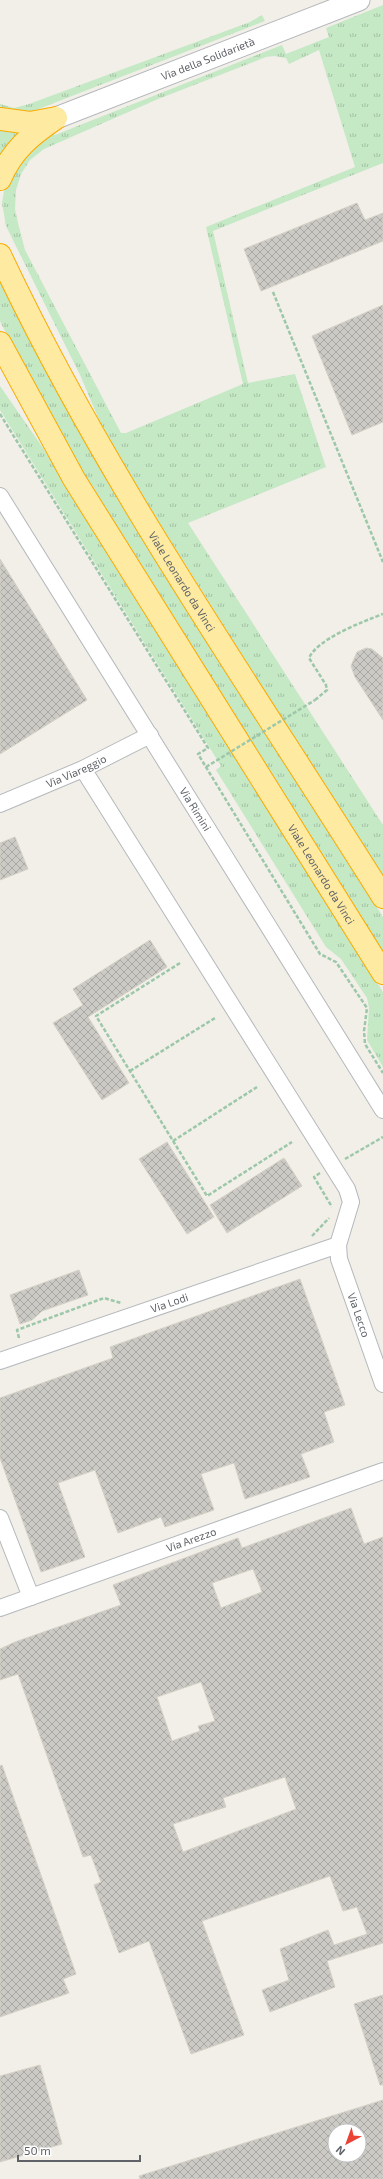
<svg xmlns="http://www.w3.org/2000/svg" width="383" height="2179" font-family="'Exo 2',sans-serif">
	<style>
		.grass { fill: url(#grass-tufts); fill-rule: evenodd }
		.building { fill: url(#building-cross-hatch); stroke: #d6d1c6; fill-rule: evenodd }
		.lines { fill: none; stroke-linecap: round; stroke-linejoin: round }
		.minor-casing { stroke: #b5b8bc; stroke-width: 18 }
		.tertiary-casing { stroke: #b5b8bc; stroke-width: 23 }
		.trunk-casing { stroke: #f9ab00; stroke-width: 24 }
		.path { stroke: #9cc7a9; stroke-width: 2.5; stroke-dasharray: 4 2; stroke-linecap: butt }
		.minor { stroke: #fff; stroke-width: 16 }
		.tertiary { stroke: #fff; stroke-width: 21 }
		.trunk { stroke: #feeaa1; stroke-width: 22 }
		.path-bridge { stroke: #9cc7a9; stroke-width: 2.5; stroke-dasharray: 4 2; stroke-linecap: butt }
		.labels { text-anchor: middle; stroke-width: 3; stroke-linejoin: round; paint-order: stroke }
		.street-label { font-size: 11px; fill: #5f6368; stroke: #fff }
	</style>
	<defs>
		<pattern id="grass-tufts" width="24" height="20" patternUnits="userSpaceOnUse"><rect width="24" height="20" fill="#c5e8c5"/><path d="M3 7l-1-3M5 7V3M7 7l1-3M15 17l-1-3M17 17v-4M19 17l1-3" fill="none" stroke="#a3c0a4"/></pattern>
		<pattern id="building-cross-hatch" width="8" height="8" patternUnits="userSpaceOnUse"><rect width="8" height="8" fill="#cccac5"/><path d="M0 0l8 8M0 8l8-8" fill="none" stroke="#a9a8a4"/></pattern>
	</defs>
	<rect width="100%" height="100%" fill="#f1efe8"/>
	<g class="grass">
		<path d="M 383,5 L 383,163 L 213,231 L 248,383 L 295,374 L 326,467 L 188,523 L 383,825 L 383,880 L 118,457 L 105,434 L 81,377 L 6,226 L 2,203 L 6,179 L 33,141 L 52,132 L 55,135 L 282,45 L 286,54 L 329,37 L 326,28 ZM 319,50 L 355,167 L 206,227 L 243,384 L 126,433 L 121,433 L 25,250 L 18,223 L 15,209 L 16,190 L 21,174 L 30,160 L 44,149 L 158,99 L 266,57 L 274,56 L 286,58 L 289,64 Z"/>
		<polygon points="262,15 265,21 23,115 0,113 0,104 14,108 29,104 250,22"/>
		<polygon points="0,124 21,133 0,165"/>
		<polygon points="0,273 271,739 383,917 383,954 92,491 29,380 0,321"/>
		<polygon points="0,386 43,448 127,586 383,992 383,1067 367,1040 369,1007 367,998 341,959 326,947 216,770 221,766 0,410"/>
	</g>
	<g class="building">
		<polygon points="357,203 365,220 383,213 383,241 261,291 244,249"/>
		<polygon points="383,305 383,422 352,435 312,336"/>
		<polygon points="0,559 87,700 0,754"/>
		<polygon points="366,648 372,649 383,658 383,720 355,677 351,666 357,652"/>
		<polygon points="15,837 28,869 0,880 0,843"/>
		<polygon points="150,940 167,967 88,1017 129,1083 102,1100 53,1023 83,1005 73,989"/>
		<polygon points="167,1142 214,1217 187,1234 139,1159"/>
		<polygon points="284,1158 302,1186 227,1233 210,1205"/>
		<polygon points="79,1270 88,1295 42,1311 32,1320 20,1324 10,1295"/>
		<polygon points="300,1279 345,1405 324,1412 334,1442 301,1454 310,1477 245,1499 234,1463 201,1474 214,1510 165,1527 161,1517 118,1533 95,1470 58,1483 85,1557 41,1572 0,1458 0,1398 113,1358 110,1347"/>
		<path d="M 351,1508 L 364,1544 L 383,1537 L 383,1943 L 327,1961 L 335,1987 L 270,2012 L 262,1990 L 289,1980 L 280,1949 L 328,1930 L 334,1945 L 367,1934 L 357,1907 L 343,1911 L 330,1876 L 202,1921 L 244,2035 L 191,2054 L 149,1941 L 119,1953 L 94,1885 L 101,1882 L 91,1855 L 83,1857 L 18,1674 L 0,1680 L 0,1649 L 15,1642 L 121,1605 L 113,1585 L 238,1538 L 242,1548 ZM 253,1569 L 262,1592 L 221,1608 L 212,1583 ZM 201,1682 L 215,1721 L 198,1726 L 200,1731 L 172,1741 L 157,1697 ZM 285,1777 L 296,1809 L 183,1852 L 173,1824 L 226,1807 L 223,1798 Z"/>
		<polygon points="2,1765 76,1974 63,1979 69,1993 0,2017 0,1766"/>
		<polygon points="383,1995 383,2085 380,2085 354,2004"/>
		<polygon points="40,2065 62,2144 0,2162 0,2076"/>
		<path d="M 383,2100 L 383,2179 L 140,2179 L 139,2176 ZM 335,2131 L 359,2131 L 359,2155 L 335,2155 Z"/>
	</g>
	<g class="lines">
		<g class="minor-casing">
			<g id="minor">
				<path id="s1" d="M 0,496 L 383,1110"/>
				<path id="s2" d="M 83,769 L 347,1189 L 351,1202 L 338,1245 L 339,1259 L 383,1384"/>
				<path id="s3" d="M 0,804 L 83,769 L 150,735"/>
				<path id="s4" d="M 0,1361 L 338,1245"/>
				<polyline points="0,1518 31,1597"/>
				<path id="s5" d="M 0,1608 L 383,1471"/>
			</g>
		</g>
		<g class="tertiary-casing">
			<g id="tertiary">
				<path id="s6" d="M 56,118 L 359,0"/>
			</g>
		</g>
		<g class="trunk-casing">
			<g id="trunk">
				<polyline points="0,119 30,123 51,119"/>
				<path d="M 0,179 C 12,150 31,135 56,118"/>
				<path id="s7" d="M 0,255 C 106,481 251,686 383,897"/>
				<path id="s8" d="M 0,343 L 74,479 L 383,973"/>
			</g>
		</g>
		<g class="path">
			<polyline points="273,292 383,562"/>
			<polyline points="0,414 208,748 198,754 320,954 336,962 367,1008 364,1031 365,1044 383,1073"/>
			<path d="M 315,700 L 327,690 L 326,685 L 309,658 C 317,639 364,621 383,614"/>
			<polyline points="180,963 96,1016 207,1196 292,1142"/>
			<polyline points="130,1071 215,1018"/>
			<polyline points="173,1141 257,1087"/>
			<polyline points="345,1159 383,1137"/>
			<polyline points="320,1173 314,1177 332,1207"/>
			<polyline points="312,1236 329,1218"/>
			<polyline points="19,1338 17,1330 104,1298 121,1303"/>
		</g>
		<use href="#minor" class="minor"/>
		<use href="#tertiary" class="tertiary"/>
		<use href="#trunk" class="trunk"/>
		<polyline class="path-bridge" points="206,767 315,700"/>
	</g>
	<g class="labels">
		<g class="street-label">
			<text dy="4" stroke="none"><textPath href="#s6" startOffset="163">Via della Solidarietà</textPath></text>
			<text dy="4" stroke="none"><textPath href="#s7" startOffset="374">Viale Leonardo da Vinci</textPath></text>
			<text dy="4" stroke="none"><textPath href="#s3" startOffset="83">Via Viareggio</textPath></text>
			<text dy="4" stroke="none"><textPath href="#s1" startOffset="369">Via Rimini</textPath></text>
			<text dy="4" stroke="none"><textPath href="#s8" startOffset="621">Viale Leonardo da Vinci</textPath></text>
			<text dy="4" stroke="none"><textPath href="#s4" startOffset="179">Via Lodi</textPath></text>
			<text dy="4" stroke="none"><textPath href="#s2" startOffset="628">Via Lecco</textPath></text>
			<text dy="4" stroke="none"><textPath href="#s5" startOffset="203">Via Arezzo</textPath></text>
		</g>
	</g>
	<g transform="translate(347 2143) rotate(221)"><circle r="19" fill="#ffffff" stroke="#bfc1c3"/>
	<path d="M0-3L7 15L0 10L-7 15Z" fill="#ea4335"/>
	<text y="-6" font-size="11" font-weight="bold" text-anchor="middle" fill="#5f6368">N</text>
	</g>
	<path d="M18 2155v6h122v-6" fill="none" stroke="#5f6368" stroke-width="2"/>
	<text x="24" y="2155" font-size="12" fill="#5f6368" stroke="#ffffff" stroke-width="3" paint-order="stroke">50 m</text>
</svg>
